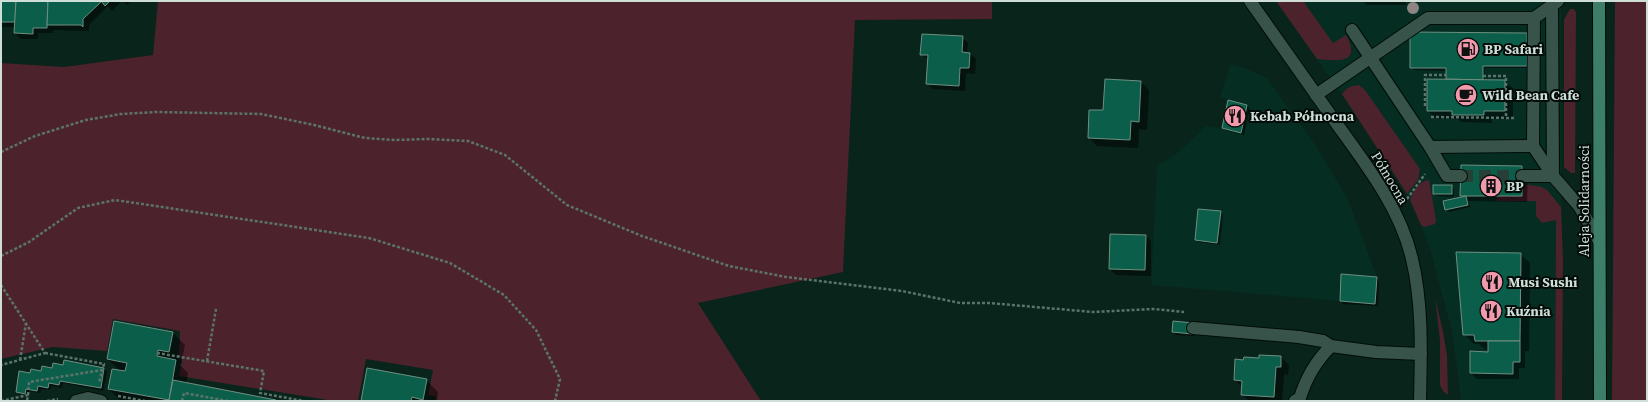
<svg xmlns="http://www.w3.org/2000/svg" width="1648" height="402" font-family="'Source Serif 4',serif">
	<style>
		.built { fill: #052d22 }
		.green { fill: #4c222c }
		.shadow { fill: #0007 }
		.building { fill: #0b5f4a; stroke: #708e82 }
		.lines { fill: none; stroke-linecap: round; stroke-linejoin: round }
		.minor-tunnel { stroke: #264037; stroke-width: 12; stroke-dasharray: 12 6; stroke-linecap: butt }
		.minor-casing { stroke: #000d06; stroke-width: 14 }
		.major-casing { stroke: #000d06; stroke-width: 14 }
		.path { stroke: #5c736b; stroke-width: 2.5; stroke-dasharray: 3 2; stroke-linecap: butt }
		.minor { stroke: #38544a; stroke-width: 12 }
		.major { stroke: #3d7e69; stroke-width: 12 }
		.tree { fill: #8d8484 }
		.labels { text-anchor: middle; stroke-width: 4; stroke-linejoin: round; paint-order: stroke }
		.poi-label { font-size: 14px; font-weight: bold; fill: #cfdfd8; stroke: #020b07; text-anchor: start }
		.street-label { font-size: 14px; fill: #cfdfd8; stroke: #020b07 }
	</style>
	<rect width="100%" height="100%" fill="#08241b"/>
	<g class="built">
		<polygon points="1276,1 1561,1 1561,207 1556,200 1555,401 1461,401 1452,332 1430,249 1413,206 1407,194 1376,144"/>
		<polygon points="1230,64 1247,69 1267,78 1315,144 1348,199 1377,277 1341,274 1340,301 1151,285 1157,166 1176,154 1206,126 1241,132 1247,105 1220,97"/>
	</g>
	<g class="green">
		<polygon points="158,1 992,1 992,19 855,20 843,272 698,303 761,401 435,401 436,396 428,395 433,370 366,359 358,401 334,401 179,376 182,361 179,355 180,331 113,319 107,351 53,347 1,359 1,63 64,67 153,55"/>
		<path d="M 1276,1 L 1303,1 L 1333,43 L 1346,35 C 1362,64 1338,61 1317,59 Z"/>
		<polygon points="1615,1 1647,1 1647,401 1612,401"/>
		<polygon points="1570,9 1573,9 1576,12 1575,173 1571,173 1564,167 1564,20"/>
		<path d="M 1359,85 L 1365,90 L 1420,169 L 1418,180 L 1407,194 L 1342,94 C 1347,87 1351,86 1359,85 Z"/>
		<path d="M 1429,180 L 1436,220 L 1435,224 L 1424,227 L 1421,225 L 1410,200 C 1413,191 1419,181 1429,180 Z"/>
		<polygon points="1524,184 1542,187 1548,191 1561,207 1563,258 1562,401 1555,401 1556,220 1542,223 1536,216 1536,201 1496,201 1497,196 1523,196"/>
		<polygon points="1435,298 1443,332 1447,355 1448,395 1443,391 1440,385 1440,340"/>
	</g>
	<g class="shadow">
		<polygon points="1,1 122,1 112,11 108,6 89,25 89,31 53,30 53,33 38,33 38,39 20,39 15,33 15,27 1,27"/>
		<polygon points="123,1 131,1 127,5"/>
		<polygon points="1363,1 1406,1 1406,5 1367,5"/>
		<polygon points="1527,34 1530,37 1529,68 1485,68 1485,80 1505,81 1513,89 1513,119 1492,119 1492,123 1461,122 1458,119 1436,119 1428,111 1448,80 1447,79 1447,71 1414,70 1411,67"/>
		<polygon points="962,37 968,43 967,53 970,53 976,59 975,74 966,73 965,91 933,89 927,83 929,60 921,54"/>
		<polygon points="1141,82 1149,90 1147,130 1139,129 1138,148 1097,146 1089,138 1104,111"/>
		<polygon points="1229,101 1247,106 1250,108 1244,135 1225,130 1223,127"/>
		<polygon points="1522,167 1528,172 1527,202 1469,201 1470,207 1449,212 1446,209 1464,198 1461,195"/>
		<polygon points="1451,186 1454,189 1454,197 1437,196 1434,194"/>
		<polygon points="1220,212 1223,215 1220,245 1199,242 1196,240"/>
		<polygon points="1111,235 1146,236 1151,241 1151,276 1116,275 1110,269"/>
		<polygon points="1520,254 1530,263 1529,351 1525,351 1525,368 1519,368 1519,379 1477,379 1471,373 1489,353 1489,350 1486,350 1479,344 1474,344 1464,334"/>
		<polygon points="1377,278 1379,281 1378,306 1343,304 1341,301"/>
		<polygon points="1195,326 1194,336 1176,335 1173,332"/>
		<polygon points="173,333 185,345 181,364 178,363 188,373 186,384 277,401 121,401 109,389 121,372 108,359"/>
		<polygon points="1281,357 1289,365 1288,375 1284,374 1282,401 1249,401 1242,394 1243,388 1235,380 1244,362"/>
		<polygon points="65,362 104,369 107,372 103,391 63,383 62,388 51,386 50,390 41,389 40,393 29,391 28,396 20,394 17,392 31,374 64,366"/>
		<polygon points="426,380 438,392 437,401 362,401"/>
	</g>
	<g class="building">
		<polygon points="1,1 16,1 15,22 1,22"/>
		<polygon points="16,1 48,1 47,28 33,28 33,34 14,33"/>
		<polygon points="48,1 102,1 83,19 83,27 81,25 47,25"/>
		<polygon points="101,1 110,1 105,6"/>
		<polygon points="1410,32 1527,33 1527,66 1483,66 1483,80 1446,79 1446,68 1410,68"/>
		<polygon points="922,34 963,36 962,52 970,53 969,68 960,68 959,86 926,84 928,55 920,55"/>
		<polygon points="1105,79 1141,81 1139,122 1131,121 1130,140 1088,138 1089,110 1103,110"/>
		<polygon points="1427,79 1505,80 1505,111 1484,111 1484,115 1452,115 1452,111 1427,111"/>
		<polygon points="1228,100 1247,105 1241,133 1222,128"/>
		<polygon points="1461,165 1522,166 1522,196 1460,196"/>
		<rect x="1433" y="185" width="19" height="9"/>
		<polygon points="1466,196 1468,205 1445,210 1443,201"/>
		<polygon points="1198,209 1221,211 1217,243 1195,240"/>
		<polygon points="1110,234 1146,235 1145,270 1109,269"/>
		<polygon points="1456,252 1521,253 1520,341 1475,341 1474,335 1463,335"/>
		<polygon points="1341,274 1377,277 1375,304 1340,301"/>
		<polygon points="114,321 173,332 169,352 158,350 157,356 176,360 169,400 108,389 112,369 125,371 127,363 107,359"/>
		<polygon points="1173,321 1193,323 1192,334 1172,332"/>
		<polygon points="1488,341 1520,341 1520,362 1513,362 1513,374 1470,373 1470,351 1488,352"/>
		<polygon points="1259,355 1281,356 1281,367 1276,367 1274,397 1241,395 1242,381 1234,380 1235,359 1243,360 1244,357 1259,358"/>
		<polygon points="64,360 104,368 101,388 60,381 59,385 49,383 48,388 38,386 37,391 26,389 25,394 16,392 19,371 30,373 31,369 41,371 42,366 52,368 53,363 63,365"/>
		<polygon points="367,368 427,379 423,400 412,397 411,401 361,401"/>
		<polygon points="173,380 276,400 276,401 172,401 169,400"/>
	</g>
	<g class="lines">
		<polyline class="minor-tunnel" points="1461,176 1522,176"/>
		<g class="minor-casing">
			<g id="minor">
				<path d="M 1250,1 C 1278,41 1306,80 1334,120 C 1364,162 1400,207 1412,259 C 1423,305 1421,354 1420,401"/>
				<polyline points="1552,6 1553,176"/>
				<polyline points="1352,30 1430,147 1533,146 1553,176 1579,206 1599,241"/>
				<polyline points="1316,95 1428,18 1534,18 1558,1"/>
				<polyline points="1533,146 1534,18"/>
				<polyline points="1430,147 1447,176 1461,176"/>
				<polyline points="1522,176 1553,176"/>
				<polyline points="1193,328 1299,337 1323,341 1331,346 1376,352 1421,354"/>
				<polyline points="76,401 88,398 101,401"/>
				<path d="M 1295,401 L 1300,398 C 1306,378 1316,361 1331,346"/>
			</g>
		</g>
		<g class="major-casing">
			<polyline id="major" points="1599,1 1600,401"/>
		</g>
		<g class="path">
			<polyline points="1483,76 1506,76 1506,118"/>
			<polyline points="1425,106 1425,75 1446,75"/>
			<polyline points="1431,117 1516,118"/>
			<polyline points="1,152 35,136 86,120 121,114 156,112 261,114 314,125 365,138 394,140 428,139 468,141 505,155 567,205 642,236 729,266 786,277 902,291 960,303 989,303 1093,312 1153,309 1184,312"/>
			<polyline points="1407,199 1425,174"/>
			<polyline points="1,256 29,242 78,208 115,200 369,238 450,263 504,295 536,330 560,379 555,401"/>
			<polyline points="1,285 45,353 1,365"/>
			<polyline points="45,353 104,364 99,383"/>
			<polyline points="157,353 264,371 260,393 304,401"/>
			<polyline points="20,360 26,323"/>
			<polyline points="207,361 216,309"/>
			<polyline points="28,395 29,382 102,370"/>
			<polyline points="118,396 145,401"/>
			<polyline points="1,401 28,395 27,401"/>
			<polyline points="47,401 58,399"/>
			<polyline points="182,401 184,393 228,401"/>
		</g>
		<use href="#minor" class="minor"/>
		<use href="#major" class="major"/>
	</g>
	<circle class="tree" cx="1413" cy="8" r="6"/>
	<defs>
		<g id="fuel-disc" transform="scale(1.15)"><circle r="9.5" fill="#f29aad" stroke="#020b07"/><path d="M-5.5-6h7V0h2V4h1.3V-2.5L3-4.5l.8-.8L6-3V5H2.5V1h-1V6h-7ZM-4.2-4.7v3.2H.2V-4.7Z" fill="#111"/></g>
		<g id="cafe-disc" transform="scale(1.15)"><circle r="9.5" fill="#f29aad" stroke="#020b07"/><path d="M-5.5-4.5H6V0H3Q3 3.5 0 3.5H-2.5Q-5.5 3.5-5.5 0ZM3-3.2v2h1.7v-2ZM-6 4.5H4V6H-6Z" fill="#111"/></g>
		<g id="restaurant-disc" transform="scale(1.15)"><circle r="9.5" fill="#f29aad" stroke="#020b07"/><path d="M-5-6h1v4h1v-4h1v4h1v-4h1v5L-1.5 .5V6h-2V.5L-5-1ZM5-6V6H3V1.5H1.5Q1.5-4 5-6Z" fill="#111"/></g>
		<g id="building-disc" transform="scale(1.15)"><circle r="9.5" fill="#f29aad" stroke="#020b07"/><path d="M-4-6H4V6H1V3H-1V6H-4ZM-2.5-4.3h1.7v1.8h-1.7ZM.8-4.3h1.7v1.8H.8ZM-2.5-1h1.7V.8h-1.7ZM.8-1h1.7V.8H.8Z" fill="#111"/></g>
	</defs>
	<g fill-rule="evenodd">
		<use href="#fuel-disc" x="1468" y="49"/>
		<use href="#cafe-disc" x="1466" y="95"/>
		<use href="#restaurant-disc" x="1235" y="116"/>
		<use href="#building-disc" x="1491" y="186"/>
		<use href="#restaurant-disc" x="1492" y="282"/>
		<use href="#restaurant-disc" x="1491" y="311"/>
	</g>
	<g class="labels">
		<g class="poi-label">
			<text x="1484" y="54">BP Safari</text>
			<text x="1482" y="100">Wild Bean Cafe</text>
			<text x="1250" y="121">Kebab Północna</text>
			<text x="1506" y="191">BP</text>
			<text x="1508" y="287">Musi Sushi</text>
			<text x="1506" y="316">Kuźnia</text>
		</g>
		<g class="street-label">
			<text transform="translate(1390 178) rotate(59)" y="5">Północna</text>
			<text transform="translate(1584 201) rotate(-90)" y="5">Aleja Solidarności</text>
		</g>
	</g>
	<rect width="1648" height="402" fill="none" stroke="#cfdfd8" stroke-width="4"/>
</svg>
